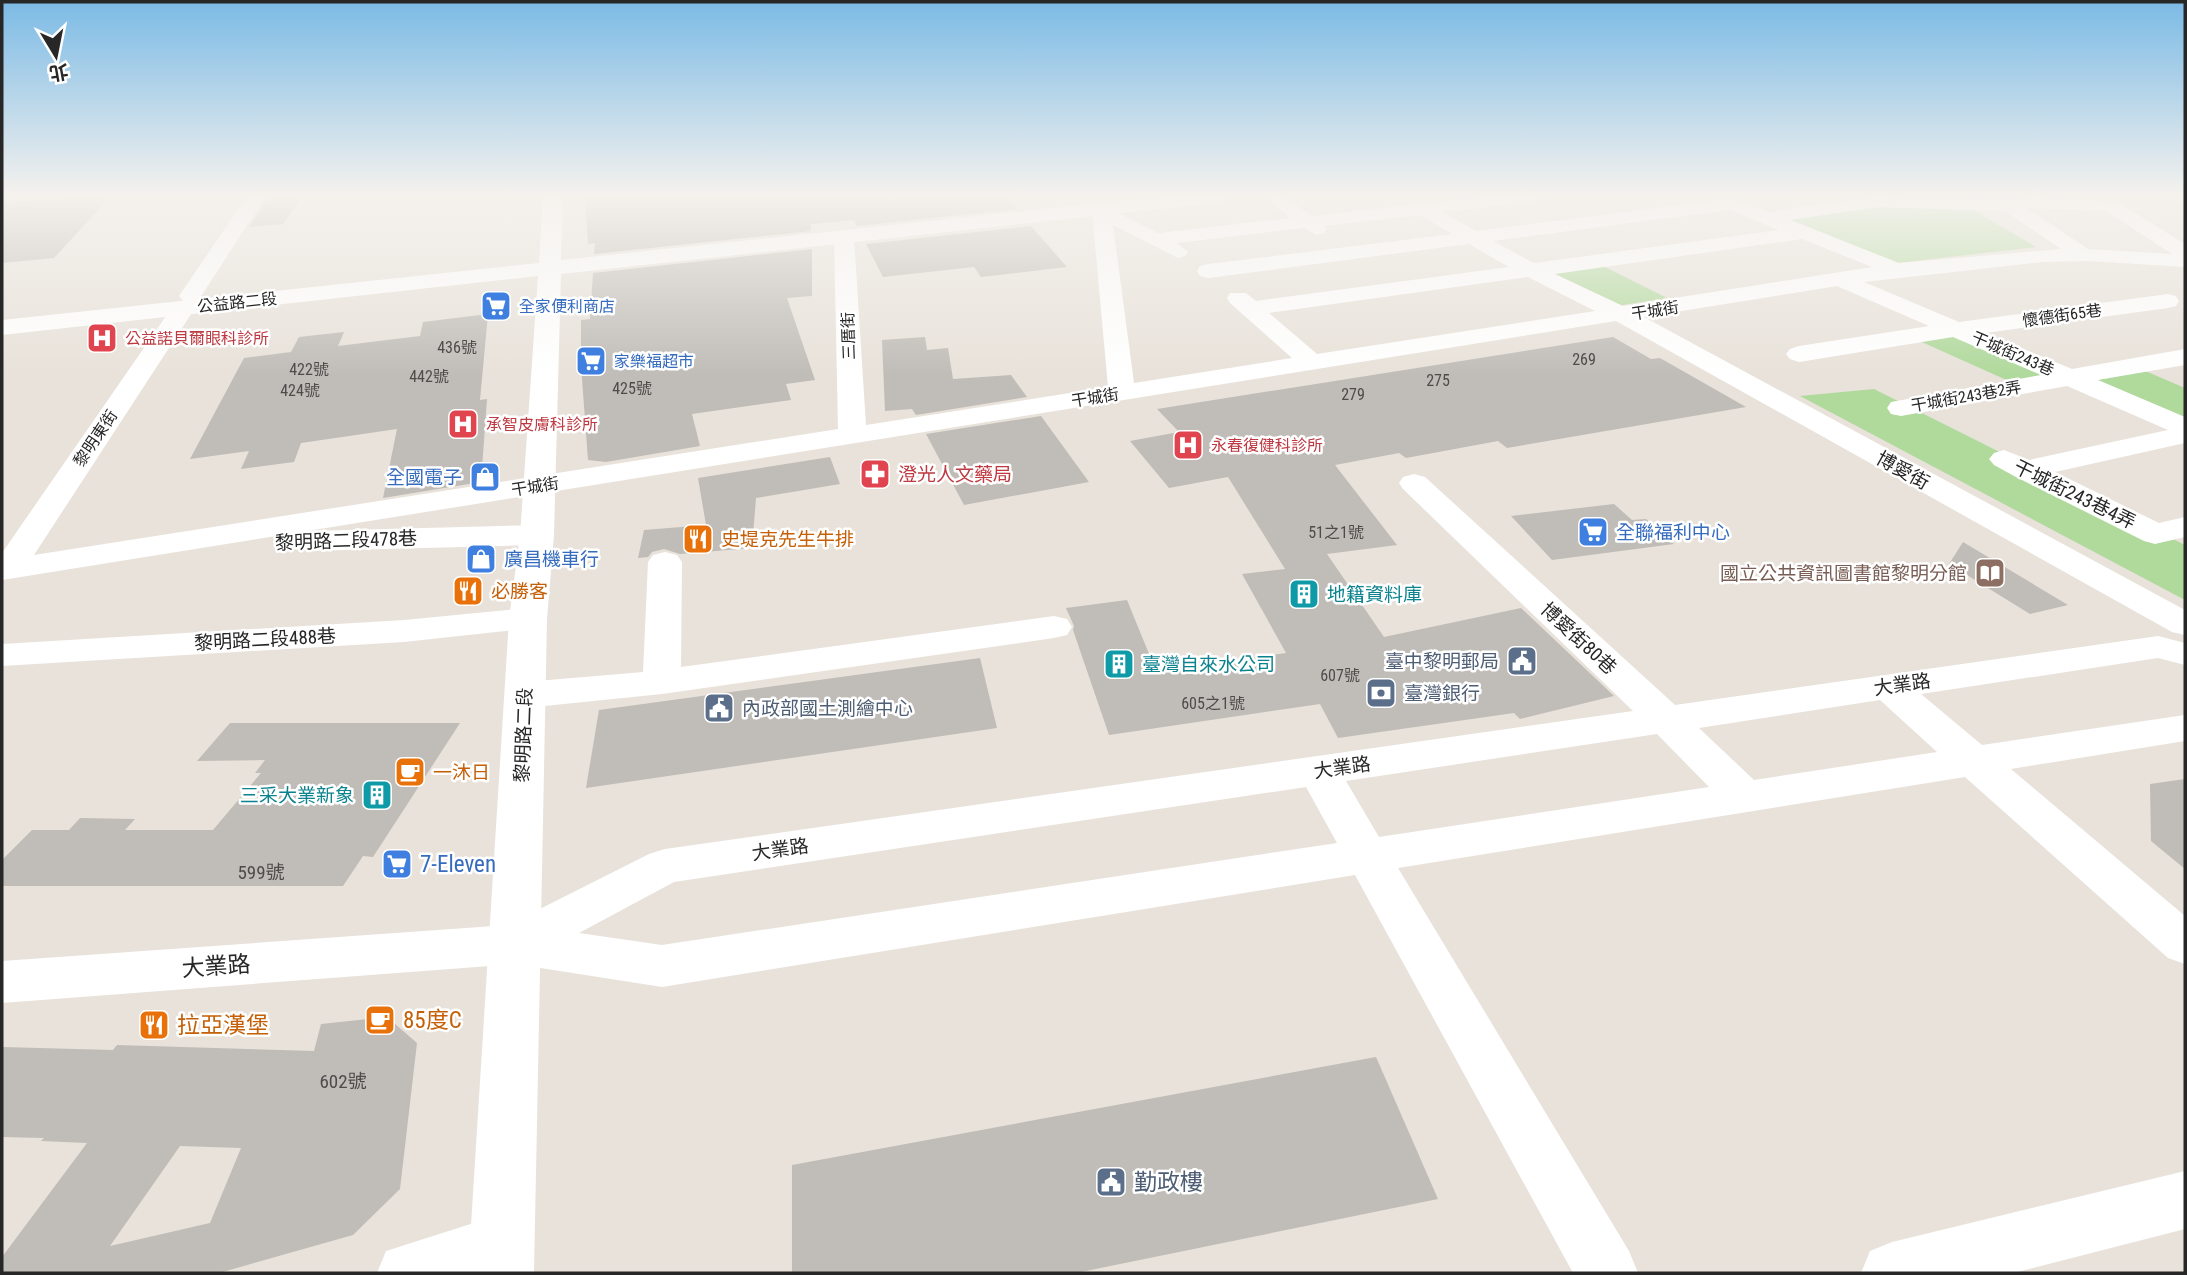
<svg xmlns="http://www.w3.org/2000/svg" width="2187" height="1275" font-family="'Roboto Condensed','Noto Sans TC',sans-serif">
	<style>
		.green { fill: #b0d99c }
		.building { fill: #c0bcb7; fill-rule: evenodd }
		.lines { fill: none; stroke-linecap: round; stroke-linejoin: round }
		.street { fill: #fff; fill-rule: evenodd }
		.secondary { fill: #fff; fill-rule: evenodd }
		.labels { text-anchor: middle; stroke-width: 5; stroke-linejoin: round; paint-order: stroke }
		.far-street-label { font-size: 16px; fill: #272727; stroke: #fff }
		.far-shop-label { font-size: 16px; fill: #366cbe; stroke: #fff; text-anchor: start }
		.far-health-label { font-size: 16px; fill: #be3a42; stroke: #fff; text-anchor: start }
		.number-label { font-size: 16px; fill: #4d4c4b }
		.street-label { font-size: 19px; fill: #272727; stroke: #fff }
		.health-label { font-size: 19px; fill: #be3a42; stroke: #fff; text-anchor: start }
		.shop-label { font-size: 19px; fill: #366cbe; stroke: #fff; text-anchor: start }
		.food-label { font-size: 19px; fill: #c56008; stroke: #fff; text-anchor: start }
		.education-label { font-size: 19px; fill: #785e54; stroke: #fff; text-anchor: end }
		.culture-label { font-size: 19px; fill: #0d838f; stroke: #fff; text-anchor: start }
		.service-label { font-size: 19px; fill: #4e5e75; stroke: #fff; text-anchor: start }
		.near-number-label { font-size: 19px; fill: #4d4c4b }
		.near-shop-label { font-size: 23px; fill: #366cbe; stroke: #fff; text-anchor: start }
		.near-street-label { font-size: 23px; fill: #272727; stroke: #fff }
		.near-food-label { font-size: 23px; fill: #c56008; stroke: #fff; text-anchor: start }
		.near-service-label { font-size: 23px; fill: #4e5e75; stroke: #fff; text-anchor: start }
	</style>
	<rect width="100%" height="100%" fill="#e8e2da"/>
	<g class="green">
		<polygon points="1888,206 1966,206 2036,247 1897,263 1787,218"/>
		<polygon points="1599,264 1667,298 1610,307 1542,273"/>
		<polygon points="1958,332 2057,374 2011,382 1915,339"/>
		<polygon points="2143,370 2185,388 2185,422 2088,381"/>
		<polygon points="1874,389 2185,545 2185,600 1800,396"/>
	</g>
	<g class="building">
		<polygon points="85,196 111,196 54,258 2,263 2,203"/>
		<polygon points="269,196 303,196 283,224 249,227"/>
		<polygon points="585,196 884,196 884,199 915,196 1006,196 1017,209 857,226 854,220 811,224 811,231 594,254 595,243 588,244"/>
		<polygon points="1031,226 1067,267 981,277 974,267 883,277 866,244"/>
		<polygon points="812,249 812,296 787,298 815,380 786,384 791,400 692,414 700,446 606,462 588,460 581,365 581,320 590,319 593,273"/>
		<polygon points="488,314 480,400 487,399 481,482 383,498 397,429 301,443 294,462 241,469 249,451 190,459 244,358 291,352 299,337 344,332 338,346 420,336 423,322"/>
		<polygon points="925,337 927,350 948,348 953,379 1011,375 1027,397 916,415 912,409 885,411 882,340"/>
		<polygon points="1613,337 1651,359 1660,358 1746,407 1507,448 1498,441 1406,458 1399,453 1335,465 1397,545 1327,554 1384,637 1521,608 1614,696 1520,719 1514,713 1338,738 1320,704 1109,735 1073,630 1074,626 1066,608 1127,600 1156,671 1286,653 1242,574 1285,569 1228,477 1169,488 1130,441 1179,432 1157,409"/>
		<polygon points="1041,416 1089,482 964,505 926,434"/>
		<polygon points="830,457 840,484 756,498 752,548 680,554 664,549 652,552 648,557 638,558 644,530 706,525 698,478"/>
		<polygon points="1614,504 1632,520 1646,519 1674,544 1552,560 1511,516"/>
		<polygon points="1963,542 2068,605 2030,614 1949,564"/>
		<polygon points="980,658 997,728 586,788 599,710"/>
		<polygon points="230,723 460,723 373,857 363,856 343,886 2,886 2,860 32,830 69,830 80,818 135,819 125,830 213,830 261,773 255,773 265,760 197,761"/>
		<polygon points="2185,779 2185,869 2151,841 2150,784"/>
		<path d="M 387,1017 L 417,1043 L 400,1189 L 353,1235 L 219,1273 L 2,1273 L 2,1257 L 87,1143 L 41,1141 L 44,1138 L 2,1137 L 2,1047 L 113,1050 L 117,1045 L 314,1051 L 321,1024 ZM 180,1146 L 241,1148 L 210,1223 L 110,1246 Z"/>
		<polygon points="1376,1057 1438,1199 1076,1273 792,1273 792,1165"/>
	</g>
	<g class="lines">
		<g class="street">
			<path d="M 247,196 L 266,196 L 198,301 L 190,303 L 195,308 L 34,555 L 838,429 L 834,237 L 837,233 L 851,233 L 854,237 L 866,425 L 1108,387 L 1092,211 L 1102,205 L 1158,233 L 1290,218 L 1264,196 L 1285,196 L 1312,216 L 1483,196 L 1545,196 L 1536,202 L 1443,212 L 1476,231 L 1732,198 L 1769,212 L 1871,196 L 2010,199 L 2032,196 L 2118,202 L 2185,244 L 2185,267 L 2088,261 L 2044,262 L 1864,282 L 1959,322 L 2168,294 L 2176,296 L 2179,301 L 2176,306 L 2168,308 L 1985,333 L 2072,369 L 2185,349 L 2185,365 L 2098,380 L 2185,417 L 2185,443 L 2055,472 L 2159,523 L 2185,517 L 2185,537 L 2155,544 L 2144,541 L 2014,476 L 1994,465 L 1989,459 L 1994,453 L 2004,450 L 2029,460 L 2168,430 L 2067,386 L 1901,416 L 1891,414 L 1887,408 L 1891,402 L 2041,375 L 1953,337 L 1799,362 L 1790,359 L 1786,354 L 1790,349 L 1799,346 L 1929,326 L 1837,286 L 1644,317 L 2185,610 L 2185,635 L 2172,632 L 1616,321 L 2,580 L 2,553 L 175,303 L 183,301 L 179,296 ZM 1878,207 L 2005,211 L 2061,249 L 1899,263 L 1790,220 ZM 2027,208 L 2106,211 L 2172,254 L 2088,249 ZM 1730,210 L 1779,230 L 1534,263 L 1493,241 ZM 1420,215 L 1452,234 L 1208,264 L 1200,266 L 1197,271 L 1200,276 L 1208,278 L 1469,244 L 1509,267 L 1256,301 L 1246,293 L 1230,293 L 1227,298 L 1230,303 L 1292,358 L 1134,383 L 1113,225 L 1178,258 L 1185,256 L 1188,252 L 1177,243 L 1304,228 L 1317,235 L 1324,233 L 1327,229 L 1325,226 ZM 1802,239 L 1872,267 L 1623,306 L 1555,274 ZM 1528,277 L 1595,311 L 1317,354 L 1269,313 Z"/>
			<polygon points="2171,196 2185,196 2185,205"/>
			<path d="M 1414,474 L 1425,477 L 1675,705 L 2158,636 L 2185,643 L 2185,665 L 2158,658 L 1921,694 L 1982,745 L 2185,715 L 2185,741 L 2011,769 L 2185,916 L 2185,964 L 2168,958 L 1965,777 L 1398,868 L 1629,1251 L 1638,1273 L 1573,1273 L 1355,875 L 662,987 L 515,964 L 2,1003 L 2,961 L 508,925 L 649,854 L 665,849 L 1633,711 L 1403,489 L 1399,483 L 1403,477 ZM 1880,700 L 1937,752 L 1754,780 L 1699,728 ZM 1657,734 L 1709,787 L 1379,837 L 1346,781 ZM 1306,787 L 1337,843 L 662,945 L 579,933 L 674,882 Z"/>
			<polygon points="537,525 549,528 553,535 549,542 537,545 308,551 296,548 292,541 296,534 308,531"/>
			<polygon points="665,552 677,555 682,562 681,667 1054,616 1067,619 1072,627 1067,635 1054,638 662,694 525,708 511,704 505,695 511,686 525,682 643,672 648,562 653,555"/>
			<polygon points="528,608 541,611 546,619 541,627 404,642 2,666 2,644 404,620"/>
			<polygon points="2185,1171 2185,1229 2013,1273 1861,1273 1870,1251 1892,1242"/>
			<polygon points="502,1214 524,1223 533,1245 524,1267 508,1273 377,1273 386,1251"/>
		</g>
		<polygon class="secondary" points="543,196 563,196 561,260 1165,196 1234,196 1224,202 561,274 554,535 547,619 534,1273 468,1273 509,619 520,535 538,276 2,335 2,320 539,263"/>
	</g>
	<linearGradient id="sky" x2="0" y2="1"><stop stop-color="#7bbae5"/><stop offset="0.52" stop-color="#f5f2ee"/><stop offset="1" stop-color="#f5f2ee" stop-opacity="0"/></linearGradient>
	<rect width="2187" height="375" fill="url(#sky)"/>
	<defs>
		<g id="supermarket-square" transform="scale(1.575)"><rect x="-9" y="-9" width="18" height="18" rx="4" fill="#3f7fe0" stroke="#fff"/><path d="M-6-5.5h2.5l.6 2H6L4.5 2H-2.5L-4.4-4H-6ZM-1.5 3.2a1.3 1.3 0 1 0 .1 0ZM3 3.2a1.3 1.3 0 1 0 .1 0Z" fill="#fff"/></g>
		<g id="hospital-square" transform="scale(1.575)"><rect x="-9" y="-9" width="18" height="18" rx="4" fill="#e0444e" stroke="#fff"/><path d="M-5-5h3v3.5h4V-5h3V5h-3V1.5h-4V5h-3Z" fill="#fff"/></g>
		<g id="pharmacy-square" transform="scale(1.575)"><rect x="-9" y="-9" width="18" height="18" rx="4" fill="#e0444e" stroke="#fff"/><path d="M-2-6h4v4h4v4h-4v4h-4v-4h-4v-4h4Z" fill="#fff"/></g>
		<g id="shop-square" transform="scale(1.575)"><rect x="-9" y="-9" width="18" height="18" rx="4" fill="#3f7fe0" stroke="#fff"/><path d="M-5-2.5h2.3a2.7 3.5 0 0 1 5.4 0H5L5.5 6h-11ZM-1.5-2.5h3a1.5 2.3 0 0 0-3 0Z" fill="#fff"/></g>
		<g id="restaurant-square" transform="scale(1.575)"><rect x="-9" y="-9" width="18" height="18" rx="4" fill="#e8710a" stroke="#fff"/><path d="M-5-6h1v4h1v-4h1v4h1v-4h1v5L-1.5 .5V6h-2V.5L-5-1ZM5-6V6H3V1.5H1.5Q1.5-4 5-6Z" fill="#fff"/></g>
		<g id="library-square" transform="scale(1.575)"><rect x="-9" y="-9" width="18" height="18" rx="4" fill="#8d6e63" stroke="#fff"/><path d="M-6-4Q-3-5.5-.7-3.5V5Q-3 3-6 4ZM6-4Q3-5.5 .7-3.5V5Q3 3 6 4Z" fill="#fff"/></g>
		<g id="building-square" transform="scale(1.575)"><rect x="-9" y="-9" width="18" height="18" rx="4" fill="#0f9aa8" stroke="#fff"/><path d="M-4-6H4V6H1V3H-1V6H-4ZM-2.5-4.3h1.7v1.8h-1.7ZM.8-4.3h1.7v1.8H.8ZM-2.5-1h1.7V.8h-1.7ZM.8-1h1.7V.8H.8Z" fill="#fff"/></g>
		<g id="civic-square" transform="scale(1.575)"><rect x="-9" y="-9" width="18" height="18" rx="4" fill="#5c6f8a" stroke="#fff"/><path d="M-.6-6.5H3V-4.5H.6V-3L4-1V1h2V6H-6V1h2V-1L-.6-3ZM-1.2 2.5V6h2.4V2.5Z" fill="#fff"/></g>
		<g id="bank-square" transform="scale(1.575)"><rect x="-9" y="-9" width="18" height="18" rx="4" fill="#5c6f8a" stroke="#fff"/><path d="M-6-4H6V4H-6ZM0-2.3a2.3 2.3 0 1 0 0 4.6a2.3 2.3 0 1 0 0-4.6Z" fill="#fff"/></g>
		<g id="cafe-square" transform="scale(1.575)"><rect x="-9" y="-9" width="18" height="18" rx="4" fill="#e8710a" stroke="#fff"/><path d="M-5.5-4.5H6V0H3Q3 3.5 0 3.5H-2.5Q-5.5 3.5-5.5 0ZM3-3.2v2h1.7v-2ZM-6 4.5H4V6H-6Z" fill="#fff"/></g>
	</defs>
	<g fill-rule="evenodd">
		<use href="#supermarket-square" x="496" y="306"/>
		<use href="#hospital-square" x="102" y="338"/>
		<use href="#supermarket-square" x="591" y="361"/>
		<use href="#hospital-square" x="463" y="424"/>
		<use href="#hospital-square" x="1188" y="445"/>
		<use href="#pharmacy-square" x="875" y="474"/>
		<use href="#shop-square" x="485" y="477"/>
		<use href="#supermarket-square" x="1593" y="532"/>
		<use href="#restaurant-square" x="698" y="539"/>
		<use href="#shop-square" x="481" y="559"/>
		<use href="#library-square" x="1990" y="573"/>
		<use href="#restaurant-square" x="468" y="591"/>
		<use href="#building-square" x="1304" y="594"/>
		<use href="#civic-square" x="1522" y="661"/>
		<use href="#building-square" x="1119" y="664"/>
		<use href="#bank-square" x="1381" y="693"/>
		<use href="#civic-square" x="719" y="708"/>
		<use href="#cafe-square" x="410" y="772"/>
		<use href="#building-square" x="377" y="795"/>
		<use href="#supermarket-square" x="397" y="864"/>
		<use href="#cafe-square" x="380" y="1020"/>
		<use href="#restaurant-square" x="154" y="1025"/>
		<use href="#civic-square" x="1111" y="1182"/>
	</g>
	<g class="labels">
		<g class="far-street-label">
			<text transform="translate(237 302) rotate(-6)" y="6">公益路二段</text>
			<text transform="translate(1655 310) rotate(-9)" y="6">干城街</text>
			<text transform="translate(2062 315) rotate(-8)" y="6">懷德街65巷</text>
			<text transform="translate(848 336) rotate(-92)" y="6">三厝街</text>
			<text transform="translate(2013 353) rotate(23)" y="6">干城街243巷</text>
			<text transform="translate(1966 396) rotate(-10)" y="6">干城街243巷2弄</text>
			<text transform="translate(1095 397) rotate(-9)" y="6">干城街</text>
			<text transform="translate(95 438) rotate(-56)" y="6">黎明東街</text>
			<text transform="translate(535 486) rotate(-9)" y="6">干城街</text>
		</g>
		<g class="far-shop-label">
			<text x="519" y="312">全家便利商店</text>
			<text x="614" y="367">家樂福超市</text>
		</g>
		<g class="far-health-label">
			<text x="125" y="344">公益諾貝爾眼科診所</text>
			<text x="486" y="430">承智皮膚科診所</text>
			<text x="1211" y="451">永春復健科診所</text>
		</g>
		<g class="number-label">
			<text x="457" y="353">436號</text>
			<text x="1584" y="365">269</text>
			<text x="309" y="375">422號</text>
			<text x="429" y="382">442號</text>
			<text x="1438" y="386">275</text>
			<text x="632" y="394">425號</text>
			<text x="300" y="396">424號</text>
			<text x="1353" y="400">279</text>
			<text x="1336" y="538">51之1號</text>
			<text x="1340" y="681">607號</text>
			<text x="1213" y="709">605之1號</text>
		</g>
		<g class="street-label">
			<text transform="translate(1903 470) rotate(29)" y="7">博愛街</text>
			<text transform="translate(2075 494) rotate(26)" y="7">干城街243巷4弄</text>
			<text transform="translate(346 540) rotate(-2)" y="7">黎明路二段478巷</text>
			<text transform="translate(1579 638) rotate(43)" y="7">博愛街80巷</text>
			<text transform="translate(265 639) rotate(-3)" y="7">黎明路二段488巷</text>
			<text transform="translate(1902 684) rotate(-8)" y="7">大業路</text>
			<text transform="translate(523 735) rotate(-88)" y="7">黎明路二段</text>
			<text transform="translate(1342 767) rotate(-8)" y="7">大業路</text>
			<text transform="translate(780 849) rotate(-8)" y="7">大業路</text>
		</g>
		<g class="health-label">
			<text x="898" y="481">澄光人文藥局</text>
		</g>
		<g class="shop-label">
			<text x="462" y="484" text-anchor="end">全國電子</text>
			<text x="1616" y="539">全聯福利中心</text>
			<text x="504" y="566">廣昌機車行</text>
		</g>
		<g class="food-label">
			<text x="721" y="546">史堤克先生牛排</text>
			<text x="491" y="598">必勝客</text>
			<text x="433" y="779">一沐日</text>
		</g>
		<g class="education-label">
			<text x="1967" y="580">國立公共資訊圖書館黎明分館</text>
		</g>
		<g class="culture-label">
			<text x="1327" y="601">地籍資料庫</text>
			<text x="1142" y="671">臺灣自來水公司</text>
			<text x="354" y="802" text-anchor="end">三采大業新象</text>
		</g>
		<g class="service-label">
			<text x="1499" y="668" text-anchor="end">臺中黎明郵局</text>
			<text x="1404" y="700">臺灣銀行</text>
			<text x="742" y="715">內政部國土測繪中心</text>
		</g>
		<g class="near-number-label">
			<text x="261" y="879">599號</text>
			<text x="343" y="1088">602號</text>
		</g>
		<g class="near-shop-label">
			<text x="420" y="872">7-Eleven</text>
		</g>
		<g class="near-street-label">
			<text transform="translate(216 966) rotate(-4)" y="8">大業路</text>
		</g>
		<g class="near-food-label">
			<text x="403" y="1028">85度C</text>
			<text x="177" y="1033">拉亞漢堡</text>
		</g>
		<g class="near-service-label">
			<text x="1134" y="1190">勤政樓</text>
		</g>
	</g>
	<rect width="2187" height="1275" fill="none" stroke="#272727" stroke-width="7"/>
	<g transform="translate(56 56) rotate(170)" stroke="#ffffff" stroke-width="5" paint-order="stroke">
	<path d="M0-5L12 26L0 18L-12 26Z" fill="#272727"/>
	<text y="-10" font-size="19" font-weight="bold" text-anchor="middle" fill="#272727">北</text>
	</g>
</svg>
